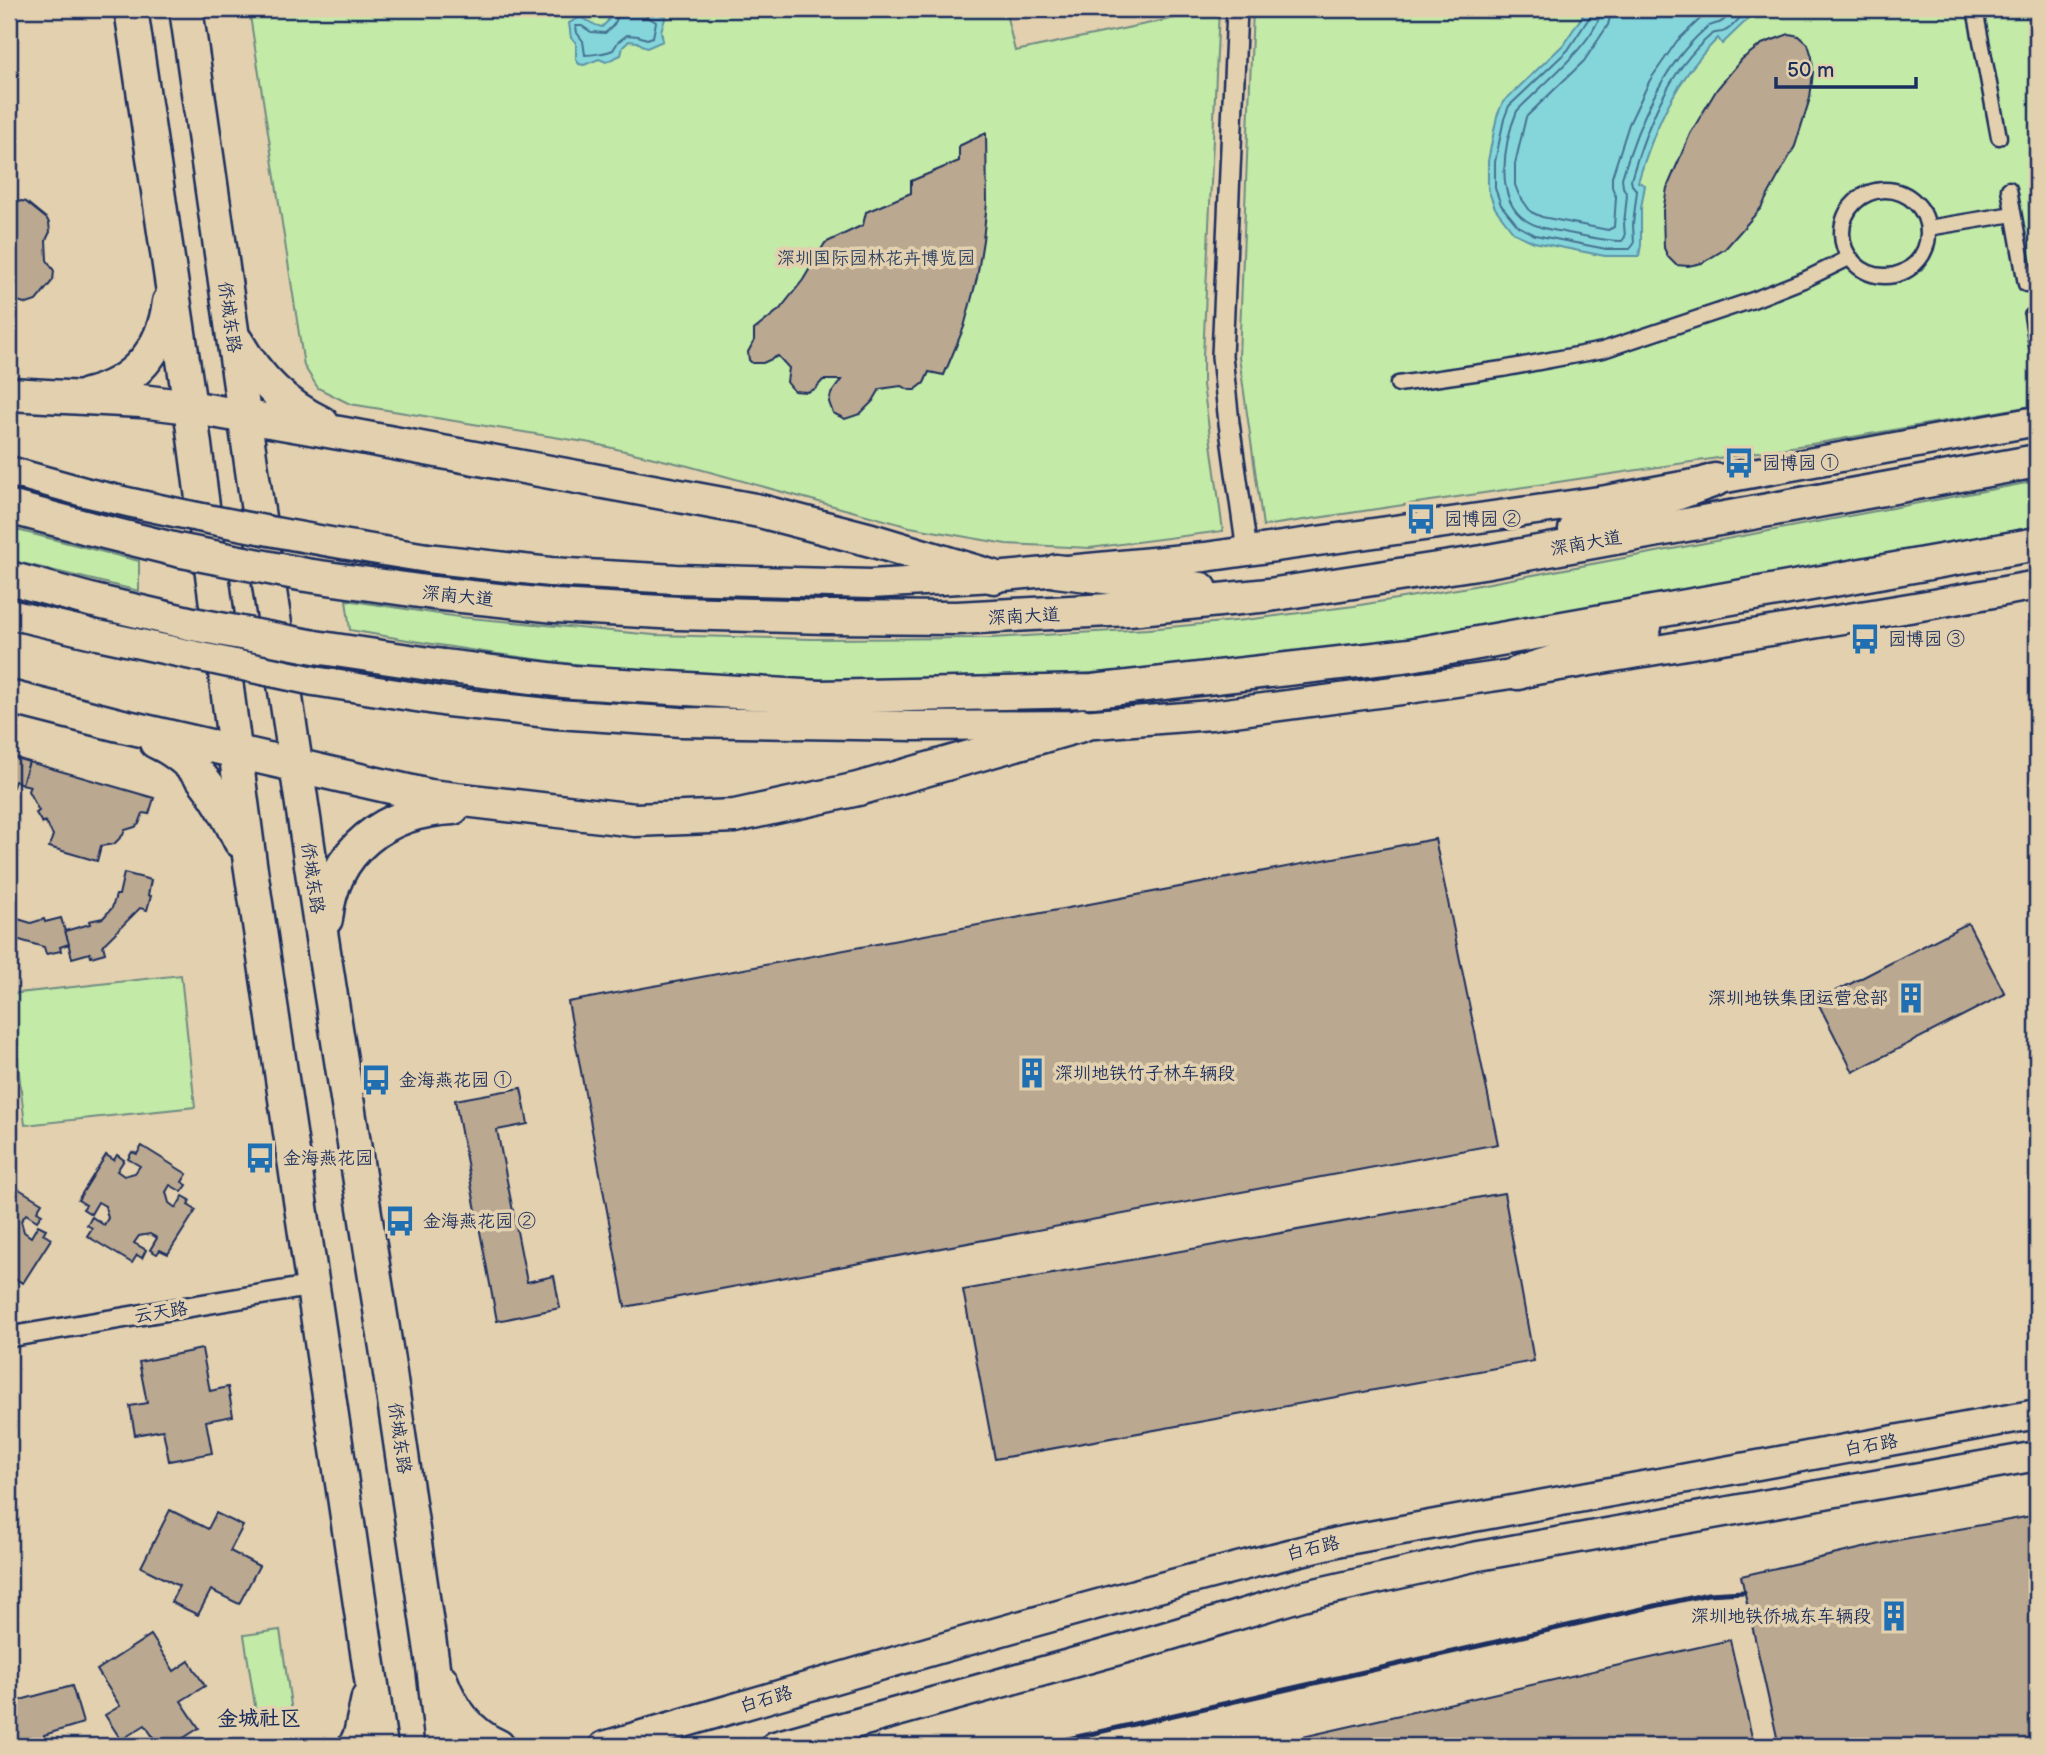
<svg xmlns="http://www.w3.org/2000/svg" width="2046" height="1755" font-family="'Balsamiq Sans','LXGW WenKai TC',sans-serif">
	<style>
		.green { fill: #c3eaa6; stroke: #6f8c82; stroke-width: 2 }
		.water { fill: #85d6db; stroke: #5b93a9; stroke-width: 2 }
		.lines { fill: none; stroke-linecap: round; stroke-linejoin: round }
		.shore { stroke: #457290; stroke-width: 2 }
		.building { fill: #bba890; stroke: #1b2f5e; stroke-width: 2 }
		.pedestrian-casing { stroke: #1b2f5e; stroke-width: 19 }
		.minor-casing { stroke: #1b2f5e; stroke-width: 24 }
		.secondary-casing { stroke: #1b2f5e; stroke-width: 33 }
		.primary-casing { stroke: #1b2f5e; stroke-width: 37 }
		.pedestrian { stroke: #e3d0ae; stroke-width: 14 }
		.minor { stroke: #e3d0ae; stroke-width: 19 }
		.secondary { stroke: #e3d0ae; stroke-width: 28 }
		.primary { stroke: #e3d0ae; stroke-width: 32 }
		.rail { stroke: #1b2f5e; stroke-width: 5 }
		.secondary-bridge-casing { stroke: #1b2f5e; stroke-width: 33; stroke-linecap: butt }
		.primary-bridge-casing { stroke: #1b2f5e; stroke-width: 37; stroke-linecap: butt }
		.secondary-bridge { stroke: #e3d0ae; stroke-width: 28 }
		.primary-bridge { stroke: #e3d0ae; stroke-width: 32 }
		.labels { text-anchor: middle; stroke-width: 7; stroke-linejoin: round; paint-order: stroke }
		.park-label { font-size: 18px; fill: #2c4265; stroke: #e3d0ae }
		.street-label { font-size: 18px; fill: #1b2f5e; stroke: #e3d0ae }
		.poi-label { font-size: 18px; fill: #1b2f5e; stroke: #e3d0ae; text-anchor: start }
		.quarter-label { font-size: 21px; font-weight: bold; fill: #1b2f5e; stroke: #e3d0ae }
	</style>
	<rect width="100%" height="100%" fill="#e3d0ae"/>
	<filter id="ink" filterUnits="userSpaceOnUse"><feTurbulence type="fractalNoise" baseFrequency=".0143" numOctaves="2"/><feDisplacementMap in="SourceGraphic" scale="14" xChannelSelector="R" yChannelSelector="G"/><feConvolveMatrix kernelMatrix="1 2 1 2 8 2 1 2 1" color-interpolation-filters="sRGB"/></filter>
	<g filter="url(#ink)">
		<g class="green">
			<polygon points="249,9 1005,9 1015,51 1219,9 1203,356 1203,385 1223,531 1090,548 1006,544 910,527 688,466 591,443 350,404 318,388 304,366"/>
			<polygon points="1253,9 2037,9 2037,405 1818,443 1263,526 1239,357"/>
			<path d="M 2037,481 L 2037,531 C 1693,593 1348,665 996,678 C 883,682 768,680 654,672 C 552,664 451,648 350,630 L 346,600 L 459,617 L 654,635 L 813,639 L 991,638 L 1148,629 L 1245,620 L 1354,606 L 1463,588 Z"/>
			<polygon points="9,528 139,561 139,591 9,560"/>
			<polygon points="181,975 195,1107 25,1125 10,994"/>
			<polygon points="280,1630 293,1719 258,1725 244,1635"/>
		</g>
		<g class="water">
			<path d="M 610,9 L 642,9 L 666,16 L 661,31 L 663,41 L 647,48 L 637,42 L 629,41 L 623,47 L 621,55 L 606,62 L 599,59 L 584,65 L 579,64 L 576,59 L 576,42 L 571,38 L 569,23 L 580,17 C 588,20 592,25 602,27 L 607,22 L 611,14 Z"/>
			<path d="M 1587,9 L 1761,9 L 1751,16 L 1722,44 L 1718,38 C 1675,80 1655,126 1638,182 L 1645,185 L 1641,208 L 1641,245 L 1639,256 L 1605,256 L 1534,242 L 1514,233 L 1495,208 L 1488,189 L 1488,161 L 1497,116 L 1503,102 L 1563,45 Z"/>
		</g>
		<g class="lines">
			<g class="shore">
				<path d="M 617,9 C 620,19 613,27 605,33 L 591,32 L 582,26 L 576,26 L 577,33 L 583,41 L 585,55 C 592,55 606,53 613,50 L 618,42 L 627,35 L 638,36 L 647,39 L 653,37 L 656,22 L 646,16 L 644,9"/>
				<path d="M 1592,9 L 1591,15 L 1568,50 L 1509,106 L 1504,119 L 1495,162 L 1495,188 L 1501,205 L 1518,226 L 1535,235 L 1606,249 L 1630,249 L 1634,244 L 1633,224 L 1637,191 L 1632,185 L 1631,180 C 1646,128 1668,71 1711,35 C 1716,31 1720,34 1725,31 C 1734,27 1741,15 1748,9"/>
				<path d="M 1601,9 C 1599,40 1538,88 1517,111 C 1504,142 1493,200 1527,221 C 1539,229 1555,230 1568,233 C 1586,236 1603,241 1622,241 L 1625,237 L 1624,224 L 1627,195 L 1623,187 L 1622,178 C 1638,124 1662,67 1705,29 C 1710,24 1713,25 1719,23 C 1725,21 1731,13 1735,9"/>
				<polyline points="1612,9 1608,25 1584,61 1526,117 1515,164 1515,185 1519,195 1531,212 1542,217 1608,230 1614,227 1616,197 1612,187 1612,177 1629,124 1650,80 1677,41 1701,18 1717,12 1720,9"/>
			</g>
		</g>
		<g class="building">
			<polygon points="1789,34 1799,36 1808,44 1812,57 1813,72 1810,98 1795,146 1761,208 1725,249 1702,263 1688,266 1676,265 1668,257 1664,248 1663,211 1667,188 1690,134 1717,89 1742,59 1762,44"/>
			<polygon points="986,133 987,203 983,240 977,278 964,327 944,375 929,372 924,383 915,390 910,390 901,386 880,389 873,401 860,414 845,419 833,413 829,402 831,394 841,380 823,380 815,389 807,392 794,391 787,382 789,368 778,356 763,363 752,363 749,360 748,352 754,341 754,330 780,309 803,280 825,243 863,225 866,212 911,193 911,181 959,161 959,146"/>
			<polygon points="22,201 26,202 47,219 49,223 50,232 46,240 47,260 54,271 53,280 36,301 27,304 15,300 9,300 9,205 13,202"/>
			<polygon points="9,756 29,762 22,784 15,781 13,787 9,789"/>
			<polygon points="29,762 154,798 149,814 143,813 139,824 135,827 125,830 123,835 114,844 101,846 97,861 49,847 53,835 45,821 42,823 36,813 39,811 28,791 30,786 22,784"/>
			<polygon points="1435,839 1498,1144 625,1307 568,1002"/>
			<polygon points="124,873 151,880 148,895 151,896 147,910 140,908 103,945 105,953 91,957 90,953 72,958 65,931 90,924 89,921 103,918 112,908 116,895 119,895"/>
			<polygon points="9,910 18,919 31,923 44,919 45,922 61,918 69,944 60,947 61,951 46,954 44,947 9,937"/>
			<polygon points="1968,923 2005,994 1853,1072 1817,1001"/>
			<polygon points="521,1088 528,1124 497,1130 527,1282 554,1276 560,1308 497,1321 455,1100"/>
			<polygon points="142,1146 187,1174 182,1182 187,1185 182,1192 170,1185 166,1192 169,1203 176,1208 183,1196 190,1200 188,1205 196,1210 168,1254 160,1250 157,1254 150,1250 157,1238 150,1234 139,1236 134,1243 146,1250 142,1258 137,1255 132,1263 87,1236 92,1228 87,1225 92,1217 104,1225 108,1218 105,1206 98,1202 91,1214 83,1209 86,1205 78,1200 106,1155 114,1160 117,1155 124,1160 117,1171 124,1176 135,1173 140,1166 128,1159 132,1152 137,1154"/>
			<polygon points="9,1183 42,1203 37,1211 42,1214 37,1221 26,1214 21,1221 24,1232 31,1237 38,1225 46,1229 43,1234 51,1239 23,1283 15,1279 12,1283 9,1281 9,1272 12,1267 9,1265"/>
			<polygon points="1504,1193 1534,1361 995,1459 963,1290"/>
			<polygon points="202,1349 210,1391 228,1387 233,1416 206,1421 212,1453 169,1461 163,1430 135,1435 130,1406 147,1403 139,1362"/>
			<polygon points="170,1510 208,1529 216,1513 243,1526 230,1551 259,1566 239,1604 211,1590 198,1615 171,1602 179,1586 141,1567"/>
			<polygon points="2037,1515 2037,1746 1779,1746 1741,1576 1898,1540"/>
			<polygon points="151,1635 174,1671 189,1661 205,1686 181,1701 199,1728 171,1746 159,1746 145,1725 121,1740 105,1715 120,1706 97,1670"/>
			<polygon points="1730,1640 1754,1746 1263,1746"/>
			<polygon points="72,1686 83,1723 44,1735 46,1746 9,1746 9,1703"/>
		</g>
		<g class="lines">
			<g class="pedestrian-casing">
				<g id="pedestrian">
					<polyline points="1975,9 1999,137"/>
					<polyline points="2009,189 2026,284"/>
					<circle cx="1885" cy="233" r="43"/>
					<polyline points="1928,228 2013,214"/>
					<polyline points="2032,316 2037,345"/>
					<polyline points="1398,384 1502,369 1603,350 1753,300 1806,279 1849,258"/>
				</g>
			</g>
			<g class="minor-casing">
				<g id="minor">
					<polyline points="1237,9 1222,356 1229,423 1247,551"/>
					<polyline points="9,1337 312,1286"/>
				</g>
			</g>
			<g class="secondary-casing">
				<g id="secondary">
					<polyline points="9,471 84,492"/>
					<polyline points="427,558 550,572 676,579 871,584 994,577 1205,557 1606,500 2037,421"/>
					<polyline points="9,614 98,635"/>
					<polyline points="448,702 557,714 681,722 913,726 1082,725 1211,715 1401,690 1518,673 1927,605 2037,585"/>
					<path d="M 604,1746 C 849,1675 1094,1601 1342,1541 L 2037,1414"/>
					<polyline points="775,1746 1144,1643 1302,1596 1473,1557 2037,1456"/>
				</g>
			</g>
			<g class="primary-casing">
				<g id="primary">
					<polyline points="131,9 190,407 250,863 381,1746"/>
					<polyline points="186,9 254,484 323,945 389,1367 432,1658 442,1746"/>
					<path d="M 237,342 C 257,377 284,405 322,423"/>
					<polyline points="9,394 141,401 190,407 345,434 760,511 871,540 994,577"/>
					<path d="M 87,395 C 134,384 163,350 169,302"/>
					<polyline points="9,507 88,528"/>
					<polyline points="1575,530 1715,480"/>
					<polyline points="1056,571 1201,589"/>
					<polyline points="9,578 94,601"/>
					<polyline points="433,593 556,606 678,613 826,617 957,618 1129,609 1269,595 1483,562 2037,461"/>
					<polyline points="443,666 573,682 819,697 1093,691 1410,655 2037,544"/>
					<polyline points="1518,673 1563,659 1645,627"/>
					<polyline points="9,697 119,725 430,796 635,820 735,816 858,789 1082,725"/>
					<path d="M 156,742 C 198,761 221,801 240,841"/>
					<path d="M 326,919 C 333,849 386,811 453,808"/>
					<path d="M 441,1680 C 451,1708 470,1734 498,1746"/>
					<polyline points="355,1746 360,1735 368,1698"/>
				</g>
			</g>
			<use href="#pedestrian" class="pedestrian"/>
			<use href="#minor" class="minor"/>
			<use href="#secondary" class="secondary"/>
			<use href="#primary" class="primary"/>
			<polyline class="rail" points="1037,1746 1708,1594 1744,1592"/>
			<g class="secondary-bridge-casing">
				<g id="secondary-bridge">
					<path d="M 84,492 C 198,519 312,540 427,558"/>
					<polyline points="98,635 314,681 448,702"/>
				</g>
			</g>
			<g class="primary-bridge-casing">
				<g id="primary-bridge">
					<polyline points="88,528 177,550 306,575 433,593"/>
					<polyline points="94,601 193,624 315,647 443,666"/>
				</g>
			</g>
			<use href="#secondary-bridge" class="secondary-bridge"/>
			<use href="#primary-bridge" class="primary-bridge"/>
		</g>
	</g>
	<defs>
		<g id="bus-bare" transform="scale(2.415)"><path d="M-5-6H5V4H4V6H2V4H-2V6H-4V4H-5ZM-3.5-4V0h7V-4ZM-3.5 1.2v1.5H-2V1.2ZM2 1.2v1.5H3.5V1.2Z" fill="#1f6fb2" stroke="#e3d0ae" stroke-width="2.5" paint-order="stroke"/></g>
		<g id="building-bare" transform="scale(2.415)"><path d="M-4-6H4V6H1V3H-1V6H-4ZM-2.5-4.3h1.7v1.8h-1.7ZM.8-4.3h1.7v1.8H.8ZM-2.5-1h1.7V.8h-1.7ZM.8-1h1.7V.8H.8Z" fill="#1f6fb2" stroke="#e3d0ae" stroke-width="2.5" paint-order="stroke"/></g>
	</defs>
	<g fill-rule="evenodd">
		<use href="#bus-bare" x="1739" y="463"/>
		<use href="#bus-bare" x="1421" y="519"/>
		<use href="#bus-bare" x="1865" y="639"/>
		<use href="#building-bare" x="1911" y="998"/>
		<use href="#building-bare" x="1032" y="1073"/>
		<use href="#bus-bare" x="376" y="1080"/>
		<use href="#bus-bare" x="260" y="1158"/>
		<use href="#bus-bare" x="400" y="1221"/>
		<use href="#building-bare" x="1894" y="1616"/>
	</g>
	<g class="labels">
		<g class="park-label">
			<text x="876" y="264">深圳国际园林花卉博览园</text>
		</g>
		<g class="street-label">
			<text transform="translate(230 317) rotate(82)" y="6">侨城东路</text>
			<text transform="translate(1586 543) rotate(-10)" y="6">深南大道</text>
			<text transform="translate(458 596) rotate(6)" y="6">深南大道</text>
			<text transform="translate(1024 616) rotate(-3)" y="6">深南大道</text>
			<text transform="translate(313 878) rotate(82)" y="6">侨城东路</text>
			<text transform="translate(161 1312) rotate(-9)" y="6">云天路</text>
			<text transform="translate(400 1438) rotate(82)" y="6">侨城东路</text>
			<text transform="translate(1871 1445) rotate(-10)" y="6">白石路</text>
			<text transform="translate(1313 1548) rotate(-13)" y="6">白石路</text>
			<text transform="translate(766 1699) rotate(-16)" y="6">白石路</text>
		</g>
		<g class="poi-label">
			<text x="1762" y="469">园博园 ①</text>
			<text x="1444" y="525">园博园 ②</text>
			<text x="1888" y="645">园博园 ③</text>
			<text x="1888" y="1004" text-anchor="end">深圳地铁集团运营总部</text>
			<text x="1055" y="1079">深圳地铁竹子林车辆段</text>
			<text x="399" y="1086">金海燕花园 ①</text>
			<text x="283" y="1164">金海燕花园</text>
			<text x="423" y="1227">金海燕花园 ②</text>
			<text x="1871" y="1622" text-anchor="end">深圳地铁侨城东车辆段</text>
		</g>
		<g class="quarter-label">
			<text x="259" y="1725">金城社区</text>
		</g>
	</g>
	<rect width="2046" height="1755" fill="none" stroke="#e3d0ae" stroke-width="35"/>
	<rect x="18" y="18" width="2011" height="1720" fill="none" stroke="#1b2f5e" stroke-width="2.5" filter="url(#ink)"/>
	<path d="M1776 77v10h140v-10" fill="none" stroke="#1b2f5e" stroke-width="3.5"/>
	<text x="1787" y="77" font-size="21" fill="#1b2f5e" stroke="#e3d0ae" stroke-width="5" paint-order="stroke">50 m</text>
</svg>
